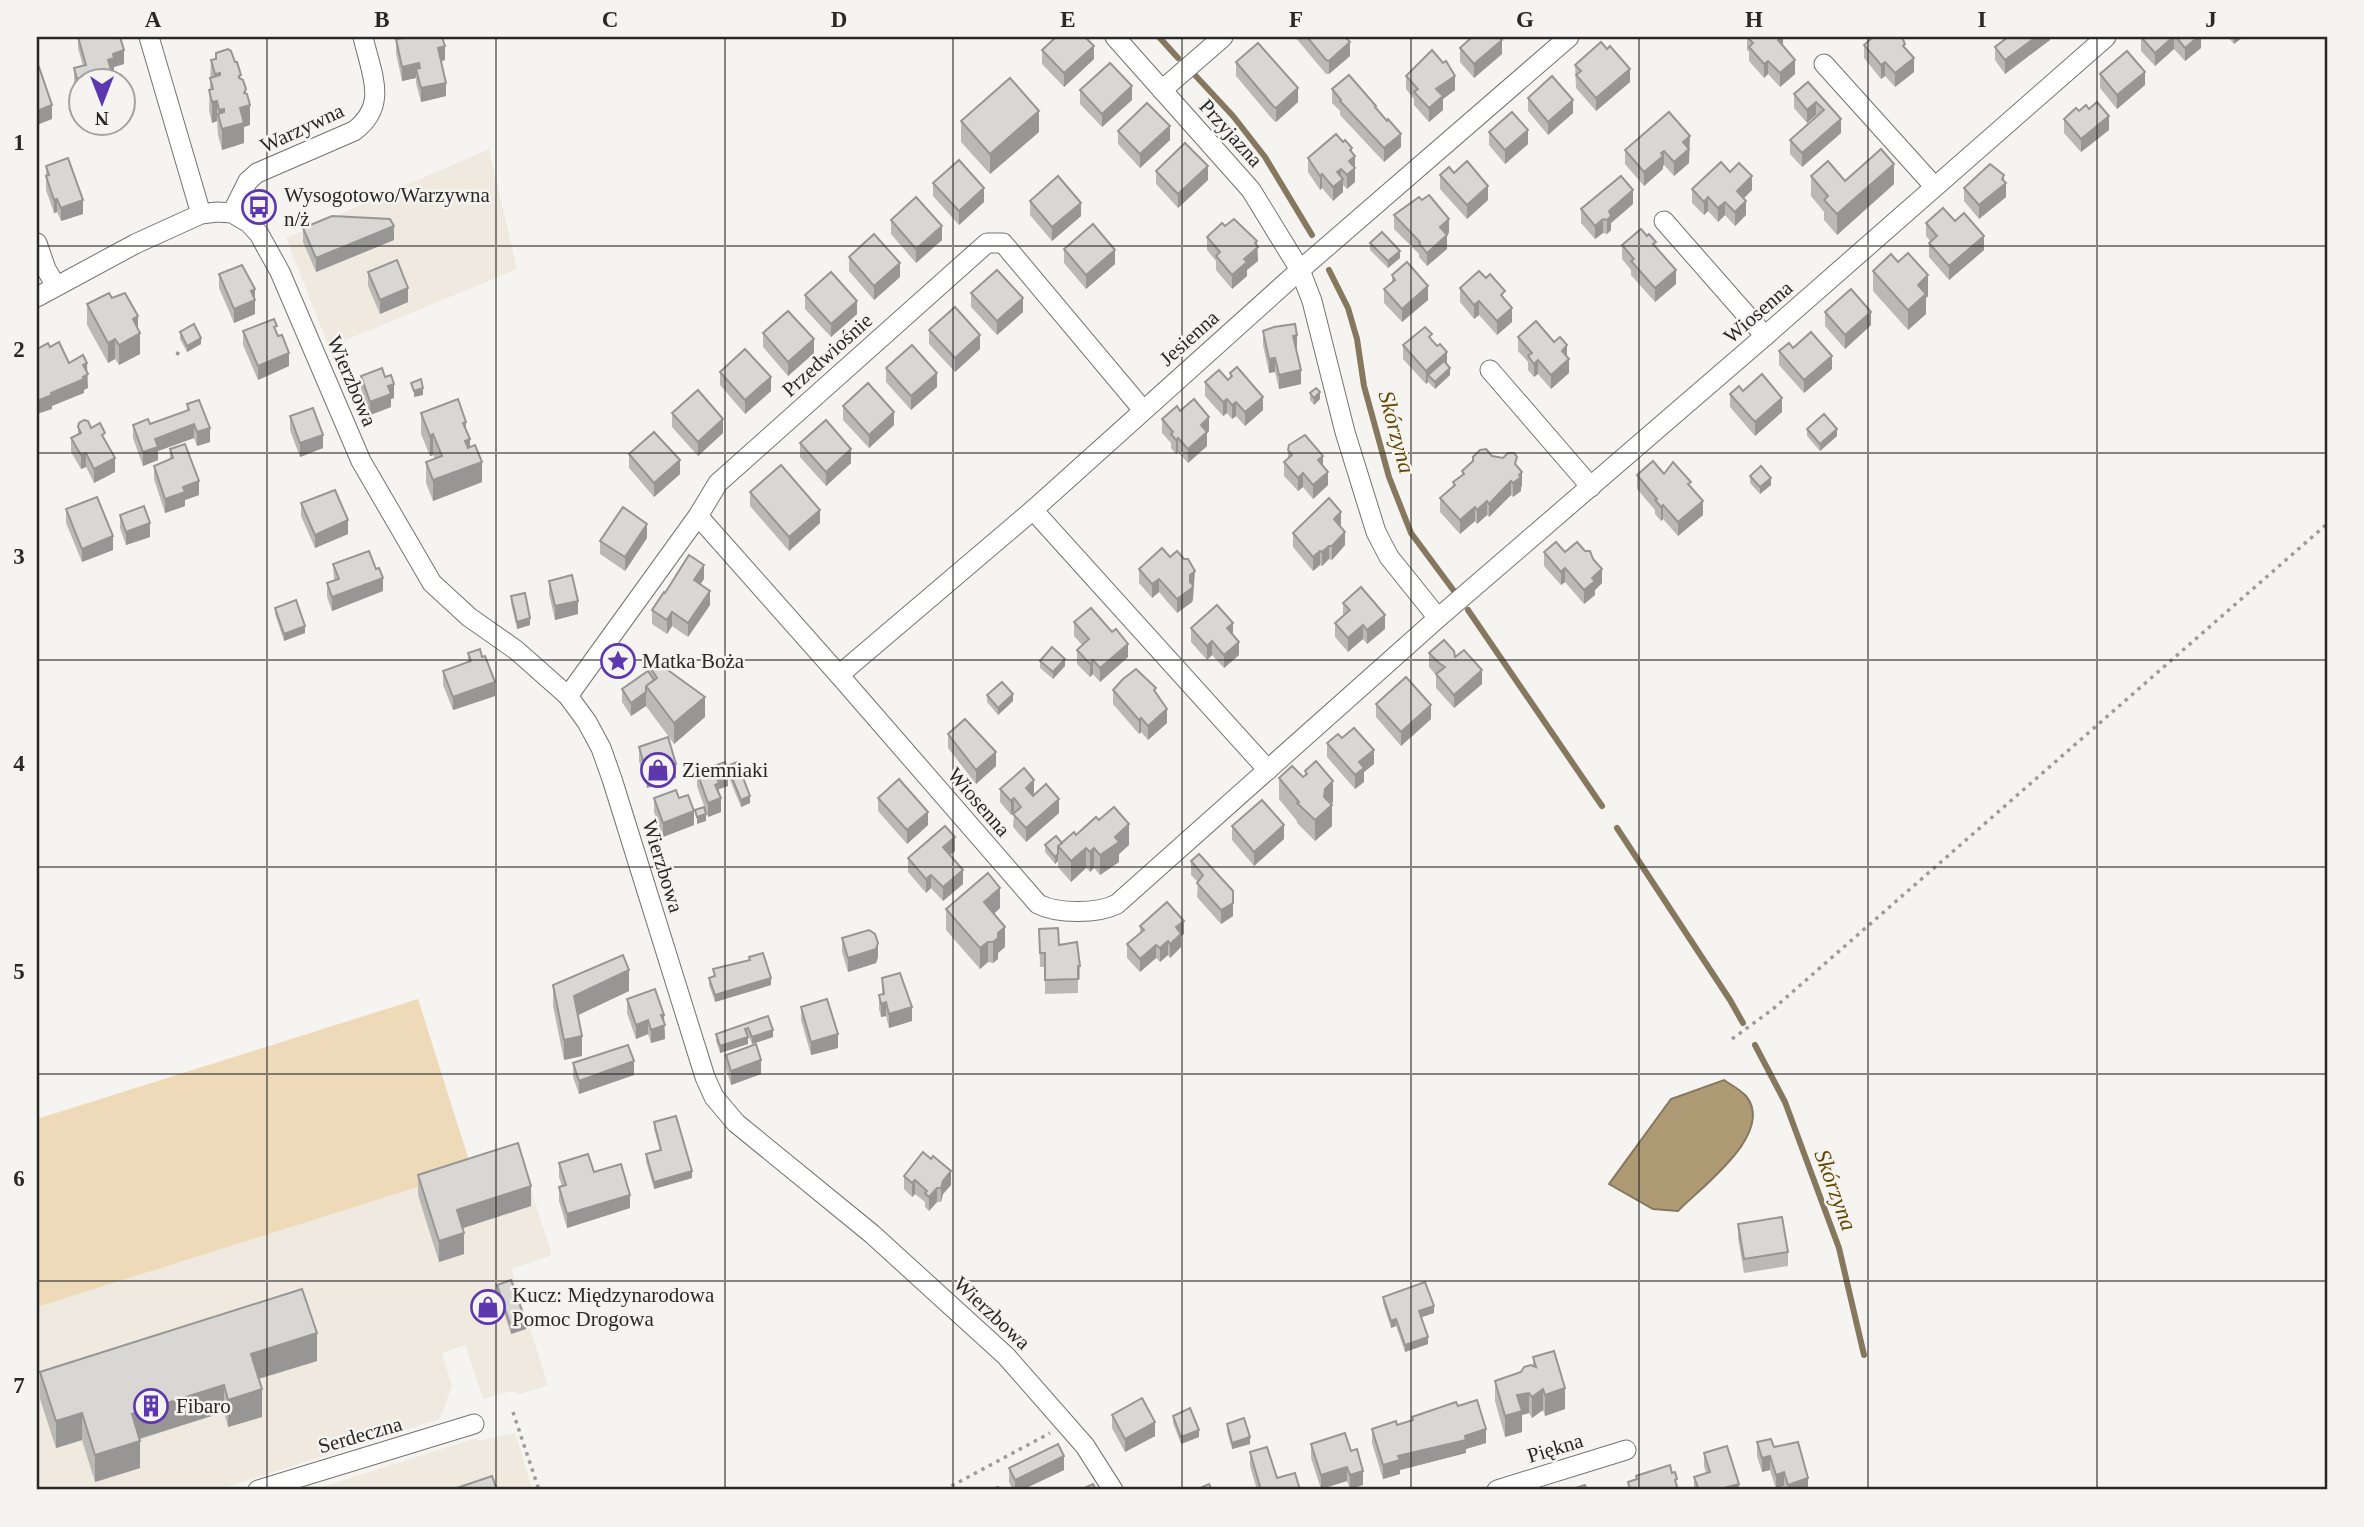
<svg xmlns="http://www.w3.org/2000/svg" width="2364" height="1527" font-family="Georgia,serif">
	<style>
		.built { fill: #efe9df }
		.green { fill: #eedab8 }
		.water { fill: #af9a76; stroke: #86785e; stroke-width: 2 }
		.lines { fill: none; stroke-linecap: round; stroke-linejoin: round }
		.stream { stroke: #86785e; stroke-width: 6 }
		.minor-casing { stroke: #757370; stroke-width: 21 }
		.path { stroke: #9d9c9a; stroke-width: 3.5; stroke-dasharray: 3.5 5; stroke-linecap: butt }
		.minor { stroke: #fff; stroke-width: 19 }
		.wall { fill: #bbb9b6 }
		.shaded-wall { fill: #989694 }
		.building { fill: #d9d7d4; stroke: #989694; stroke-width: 2 }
		.grid { fill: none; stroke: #282827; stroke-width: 2; stroke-opacity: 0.55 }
		.labels { text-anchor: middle; stroke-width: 5; stroke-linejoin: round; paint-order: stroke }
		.street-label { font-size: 21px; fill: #282827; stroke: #f6f4f1 }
		.poi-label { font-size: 21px; fill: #282827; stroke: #f6f4f1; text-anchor: start }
		.water-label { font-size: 23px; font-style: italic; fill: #644701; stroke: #f6f4f1 }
		.neatline { fill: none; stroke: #282827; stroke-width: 2.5 }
		.grid-label { font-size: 23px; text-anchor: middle; font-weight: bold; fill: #282827 }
	</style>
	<rect width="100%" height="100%" fill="#f6f4f1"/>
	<g class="built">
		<polygon points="489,149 517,269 329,347 286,238"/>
		<polygon points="520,1155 552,1255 511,1269 548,1385 520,1394 512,1391 483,1399 465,1345 442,1353 452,1386 440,1419 217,1490 37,1490 37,1307"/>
		<polygon points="515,1433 533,1490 313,1490 473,1439 481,1440"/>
	</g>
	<polygon class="green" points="418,999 472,1170 37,1307 37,1119"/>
	<path class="water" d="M 1724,1080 C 1731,1085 1741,1090 1746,1096 C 1776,1133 1701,1187 1678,1211 L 1653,1209 L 1609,1184 L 1671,1099 Z"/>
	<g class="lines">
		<g class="stream">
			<polyline points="1159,37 1178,58"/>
			<polyline points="1194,74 1233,116 1265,157 1312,235"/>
			<polyline points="1329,270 1348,308 1357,339 1364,386 1389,477 1411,533 1454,591"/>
			<polyline points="1468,610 1602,806"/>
			<polyline points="1617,828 1730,1000 1743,1023"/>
			<polyline points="1755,1045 1785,1102 1839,1248 1864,1355"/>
		</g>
		<g class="minor-casing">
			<g id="minor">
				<polyline points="149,37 201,214"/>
				<polyline points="1115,37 1251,190 1300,270 1312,301 1345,432 1376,532 1389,557 1438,618"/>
				<polyline points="1824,64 1934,186"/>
				<polyline points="1162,90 1223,37"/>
				<path d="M 232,213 L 248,181 L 257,173 L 354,131 C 389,105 371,73 363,37"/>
				<polyline points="1664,221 1765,336"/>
				<polyline points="37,243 46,269 56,286"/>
				<polyline points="37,297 135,244 201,214 217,212 232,213 249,223 259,234 280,272 361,461 432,583 469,617 516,650 568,696 587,722 601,748 612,779 705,1077 714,1097 736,1123 872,1234 1006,1356 1085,1446 1113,1490"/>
				<polyline points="1490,370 1591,487"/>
				<polyline points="1033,510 1268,770"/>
				<path d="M 698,516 L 839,675 L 1038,904 C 1057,914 1098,914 1117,904 L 1438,618 L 1765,336 L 2106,37"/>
				<polyline points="839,675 1033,510 1300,270 1569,37"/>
				<polyline points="568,696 698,516 718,483 987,243 1003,243 1143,410"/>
				<polyline points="258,1490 474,1424"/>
				<polyline points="1497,1490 1626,1450"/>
			</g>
		</g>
		<g class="path">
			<polyline points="176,353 183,355"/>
			<polyline points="1732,1039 1773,1009 2327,524"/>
			<polyline points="513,1412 539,1490"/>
			<polyline points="944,1490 1050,1433"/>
		</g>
		<use href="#minor" class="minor"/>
	</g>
	<g class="wall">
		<polygon points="78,37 120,37 124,64 114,67 114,72 111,73 111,80 80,80 80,92 77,93 74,82 74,68 83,66 78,48"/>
		<polygon points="399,37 442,37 445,60 441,61 446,96 421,102 416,83 416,78 402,81 396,53 396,39 400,38"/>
		<polygon points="1295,37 1345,37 1350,56 1329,74 1326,74"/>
		<polygon points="1747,37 1783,37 1783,46 1795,74 1780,87 1768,74 1764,78 1749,61 1749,52 1747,50"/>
		<polygon points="2050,37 2050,40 2005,74 1995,60 1995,47"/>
		<polygon points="2141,37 2201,37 2201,48 2185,61 2174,49 2155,66 2141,51"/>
		<polygon points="2228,37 2243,37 2234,44"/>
		<polygon points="1864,45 1905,48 1914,72 1895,87 1885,76 1881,79 1864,58"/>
		<polygon points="1460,48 1502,54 1474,78 1460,62"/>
		<polygon points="1607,49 1630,82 1596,111 1576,88 1575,65"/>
		<polygon points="1042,50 1094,59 1064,87 1042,64"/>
		<polygon points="211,60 235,62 246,94 250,125 244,127 244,143 222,150 218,135 217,121 212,123 209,111"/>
		<polygon points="1236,62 1298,102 1276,122 1274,121 1236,76"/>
		<polygon points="2100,74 2145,85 2117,109 2100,88"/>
		<polygon points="1406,76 1455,90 1443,99 1443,110 1429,122 1414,105 1414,99 1406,89"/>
		<polygon points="1808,82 1841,133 1802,167 1790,154 1790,140 1817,116 1816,115 1807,123 1794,108 1794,94"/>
		<polygon points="1332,89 1376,109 1387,121 1401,147 1384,162 1340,115 1340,111 1332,103"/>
		<polygon points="1080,90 1132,100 1102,127 1080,104"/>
		<polygon points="1528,98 1573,113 1548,135 1528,111"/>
		<polygon points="2089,109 2109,130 2081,152 2064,133 2064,119 2079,111"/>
		<polygon points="961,121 1039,132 990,174 961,142"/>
		<polygon points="1118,131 1170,140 1140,168 1118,144"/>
		<polygon points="1489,132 1528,144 1505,164 1489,145"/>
		<polygon points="1625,150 1690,150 1689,150 1689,163 1674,176 1664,165 1663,166 1663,169 1644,186 1625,164"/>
		<polygon points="1352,153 1355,156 1355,182 1347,189 1343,185 1343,192 1333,201 1322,188 1320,190 1308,172 1308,158"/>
		<polygon points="46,166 83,214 61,221 57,212 54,213 46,190"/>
		<polygon points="1156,171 1208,180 1178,208 1156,184"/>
		<polygon points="1730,172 1752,190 1744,198 1746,215 1735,226 1725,215 1718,222 1708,211 1704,215 1692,203 1692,189"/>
		<polygon points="1440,175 1488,200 1467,219 1440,189"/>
		<polygon points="1811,176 1845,181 1894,184 1837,235 1824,220 1824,212 1811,196"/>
		<polygon points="2004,180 2006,197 1979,219 1964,201 1964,188"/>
		<polygon points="933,183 984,202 959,225 933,196"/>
		<polygon points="1422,200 1449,233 1447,234 1447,249 1427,266 1419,257 1419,254 1394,229 1394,215"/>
		<polygon points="1030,201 1081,216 1052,241 1030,215"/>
		<polygon points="1633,204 1611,223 1611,230 1607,234 1603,233 1595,239 1581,223 1581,209"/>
		<polygon points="891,220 942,240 916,263 891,234"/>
		<polygon points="1955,221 1984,250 1949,280 1929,257 1929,243 1931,242 1926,236 1926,223"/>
		<polygon points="1225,226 1257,246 1258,261 1247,270 1247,276 1232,289 1216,270 1216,261 1207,250 1207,237"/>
		<polygon points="303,228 394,240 316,272 303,242"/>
		<polygon points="1370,243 1400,258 1388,268 1370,250"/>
		<polygon points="1622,245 1656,247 1676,284 1655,302 1631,275 1631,270 1622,259"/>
		<polygon points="1064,249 1115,264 1086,289 1064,263"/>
		<polygon points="849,257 900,277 874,300 849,271"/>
		<polygon points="1873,271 1928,296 1926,298 1926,314 1908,330 1873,291"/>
		<polygon points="368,272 408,302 380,314 368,286"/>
		<polygon points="219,274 255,289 255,314 234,323 219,288"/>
		<polygon points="1392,275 1428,300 1402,322 1384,303 1384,289 1392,283"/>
		<polygon points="1460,288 1505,300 1512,322 1497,335 1479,315 1474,319 1460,302"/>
		<polygon points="971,293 1023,312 997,335 971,307"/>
		<polygon points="805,295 857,314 831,337 805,309"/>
		<polygon points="112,298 138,328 140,354 119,365 115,359 108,363 87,325 87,304"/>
		<polygon points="1825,312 1871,325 1845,349 1825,326"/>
		<polygon points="929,330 980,349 955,372 929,344"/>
		<polygon points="243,331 277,334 289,366 258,380 243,345"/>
		<polygon points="1263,331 1297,349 1296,349 1301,384 1279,389 1275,372 1269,373 1263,345"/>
		<polygon points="180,332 201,344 187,352 180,339"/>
		<polygon points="763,333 814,353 788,376 763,347"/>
		<polygon points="1518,337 1567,357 1569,373 1551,389 1538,374 1534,377 1528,370 1528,362 1518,351"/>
		<polygon points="1432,340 1447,364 1450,375 1435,389 1428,382 1426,384 1403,359 1403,345"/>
		<polygon points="1793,348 1832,369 1804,393 1779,365 1779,351"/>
		<polygon points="886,368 937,387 911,410 886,382"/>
		<polygon points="720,372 771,391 745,414 720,385"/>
		<polygon points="1230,373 1263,410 1245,426 1236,416 1232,419 1227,413 1223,416 1205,396 1205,382 1228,380 1230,378"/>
		<polygon points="361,376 394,398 391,399 391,407 370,415 361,389"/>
		<polygon points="1743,391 1782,412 1755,436 1730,407 1730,394"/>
		<polygon points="1310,393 1320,399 1314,405 1310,400"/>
		<polygon points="187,404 210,442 197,446 194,438 158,451 158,460 143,466 133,438 133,425 150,424 187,411"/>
		<polygon points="843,406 894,425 869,448 843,420"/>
		<polygon points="1180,411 1209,431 1207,433 1207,446 1188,463 1178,452 1176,454 1171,448 1171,443 1162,433 1162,419"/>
		<polygon points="421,413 466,431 470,447 482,482 433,501 426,483 426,462 435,459 433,455 430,456 421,434"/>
		<polygon points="672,413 723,433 698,456 672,427"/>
		<polygon points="290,416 323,448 300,457 290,430"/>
		<polygon points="78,427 91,428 105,440 115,472 94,483 86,467 81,469 71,452 71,438 78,435"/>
		<polygon points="1807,429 1837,436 1820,451 1807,436"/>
		<polygon points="800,443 851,463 826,486 800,457"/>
		<polygon points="170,449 199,495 185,500 185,506 165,513 154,479 154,466 170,460"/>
		<polygon points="1288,450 1323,466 1328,485 1313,499 1303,487 1298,491 1284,476 1284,462 1288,459"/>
		<polygon points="629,454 680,474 654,497 629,468"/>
		<polygon points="1492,456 1517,466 1522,486 1521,487 1521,491 1513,497 1511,495 1489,517 1487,515 1477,524 1475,521 1460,534 1440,512 1440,498 1453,487 1453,482 1462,476 1462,471 1473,462 1473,457"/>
		<polygon points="1664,474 1691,488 1703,515 1678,536 1663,519 1661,521 1655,514 1655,510 1637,489 1637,475"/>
		<polygon points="1750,476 1771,485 1760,494 1750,483"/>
		<polygon points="750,492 820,523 789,551 750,506"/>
		<polygon points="301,503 348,534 315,548 301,516"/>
		<polygon points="66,509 113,550 82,562 66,523"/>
		<polygon points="120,515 150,537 126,545 120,528"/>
		<polygon points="1341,527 1345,545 1332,560 1329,559 1322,566 1320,565 1313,571 1293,547 1293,533"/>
		<polygon points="647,538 625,571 600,554 600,541"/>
		<polygon points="1544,552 1565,552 1602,583 1595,590 1595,595 1584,604 1565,582 1561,585 1544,566"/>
		<polygon points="333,564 383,591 332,611 327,597 327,583 334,580"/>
		<polygon points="1139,569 1195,585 1193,586 1193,599 1192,602 1177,613 1159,592 1152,598 1139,583"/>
		<polygon points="704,579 700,585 710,605 688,637 672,626 667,634 652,624 652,610 665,593"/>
		<polygon points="549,581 578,614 555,620 549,594"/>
		<polygon points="511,596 530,625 517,629 511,603"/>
		<polygon points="1343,603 1385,629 1367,644 1363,639 1348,652 1335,637 1335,623 1343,616"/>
		<polygon points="275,608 305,633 284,641 275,614"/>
		<polygon points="1074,622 1112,632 1128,657 1100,682 1093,674 1090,677 1077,664 1077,650 1083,646 1074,636"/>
		<polygon points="1191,628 1239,655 1224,668 1212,655 1207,660 1191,642"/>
		<polygon points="468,653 495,696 453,710 443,685 443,671 468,662"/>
		<polygon points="1429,653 1455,657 1482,684 1454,708 1436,688 1436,675 1429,667"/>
		<polygon points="1040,661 1065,666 1053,679 1040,668"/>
		<polygon points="648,664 705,717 674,744 646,706 631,716 622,702 622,689 648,671"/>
		<polygon points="1113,690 1156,692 1167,723 1148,740 1141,732 1139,734 1113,704"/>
		<polygon points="987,695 1013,701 998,715 987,702"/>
		<polygon points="1376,704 1431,719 1401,746 1376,717"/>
		<polygon points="948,734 996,766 976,784 948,748"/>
		<polygon points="1342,738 1374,764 1364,772 1364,782 1355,789 1327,757 1327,743"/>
		<polygon points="639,747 676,778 647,788 639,761"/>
		<polygon points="727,766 750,803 741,807 728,775 728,786 719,789 721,812 708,817 697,786 697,772 727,769"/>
		<polygon points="1305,771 1333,802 1331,804 1332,826 1315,841 1297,823 1297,821 1279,799 1279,778 1303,777 1305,776"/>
		<polygon points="1000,789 1034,794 1033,795 1059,813 1026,842 1013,827 1014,813 1011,815 1000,802"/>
		<polygon points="654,798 694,825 663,837 654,812"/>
		<polygon points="878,798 928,825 907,844 878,811"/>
		<polygon points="1232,826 1284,839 1254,866 1232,840"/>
		<polygon points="1076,835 1129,845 1119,854 1119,862 1100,875 1094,868 1090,872 1086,868 1071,882 1058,867 1058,861 1055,864 1045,852 1045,845 1062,843"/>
		<polygon points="955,851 950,855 963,884 943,901 931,888 926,893 908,872 908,858"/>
		<polygon points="1191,861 1233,916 1221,924 1197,897 1198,882 1191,875"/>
		<polygon points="1000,908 994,914 1005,947 998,953 998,959 993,963 988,962 980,969 946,930 946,909"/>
		<polygon points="1140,926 1184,934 1181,936 1181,947 1170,958 1168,955 1160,962 1156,958 1140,972 1127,958 1127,944 1140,933"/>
		<polygon points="1039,929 1059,945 1080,966 1080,979 1078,979 1078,993 1045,994 1045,967 1040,967"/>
		<polygon points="842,938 878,957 876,963 848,972 842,952"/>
		<polygon points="749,957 771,985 715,1002 709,985 709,978 714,977 713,969 749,960"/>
		<polygon points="882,978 912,1021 889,1028 886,1016 881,1017 879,1009 879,995 882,994"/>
		<polygon points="553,985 629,991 578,1015 582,1056 564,1060 553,1006"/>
		<polygon points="627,999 664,1015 665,1039 651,1043 648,1034 636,1039 627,1013"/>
		<polygon points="801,1007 838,1048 811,1055 801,1020"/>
		<polygon points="768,1016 773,1037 752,1044 748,1035 747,1035 748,1044 720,1053 716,1041 716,1034"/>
		<polygon points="726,1055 761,1074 731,1085 726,1069"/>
		<polygon points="573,1063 634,1075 579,1094 573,1077"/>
		<polygon points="654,1122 692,1178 654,1189 646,1161 646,1154 660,1150 654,1129"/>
		<polygon points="559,1163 594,1172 630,1208 567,1228 559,1201 559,1187 562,1186 559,1177"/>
		<polygon points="418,1175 531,1206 463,1228 464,1254 439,1262 418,1195"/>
		<polygon points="904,1176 951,1185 943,1194 941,1202 937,1202 929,1211 925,1207 925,1202 915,1194 912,1197 904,1189"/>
		<polygon points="1738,1224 1788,1252 1788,1266 1744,1273 1738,1238"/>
		<polygon points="497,1285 526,1329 511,1334 497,1292"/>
		<polygon points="1383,1297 1434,1313 1422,1317 1428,1344 1405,1352 1396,1326 1391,1328 1383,1303"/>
		<polygon points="1533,1357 1565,1409 1545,1416 1543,1410 1532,1418 1529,1413 1522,1415 1522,1432 1505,1437 1495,1401 1495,1381 1521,1372 1533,1366"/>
		<polygon points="317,1361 259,1379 262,1417 228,1427 224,1412 140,1439 140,1468 95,1482 82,1440 56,1448 40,1399 40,1372"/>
		<polygon points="1458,1406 1486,1443 1466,1449 1466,1453 1400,1470 1400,1474 1383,1479 1372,1443 1372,1429 1397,1425 1412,1420 1412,1417"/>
		<polygon points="1112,1415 1155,1436 1125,1452 1112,1428"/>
		<polygon points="1173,1416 1199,1437 1181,1444 1173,1423"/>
		<polygon points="1227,1424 1250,1444 1232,1449 1227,1431"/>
		<polygon points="1757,1442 1774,1447 1808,1490 1785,1490 1784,1486 1776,1489 1770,1470 1762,1472 1757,1456"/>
		<polygon points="1311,1444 1351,1451 1363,1485 1350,1489 1347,1481 1321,1489 1311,1458"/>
		<polygon points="1250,1452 1277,1478 1300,1490 1257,1490 1250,1466"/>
		<polygon points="1704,1453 1739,1490 1694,1490 1694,1477 1706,1473 1704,1466"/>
		<polygon points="1009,1468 1064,1470 1022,1490 1013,1490 1009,1482"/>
	</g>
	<g class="shaded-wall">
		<polygon points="1781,37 1783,37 1783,49 1778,40"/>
		<polygon points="2036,37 2050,37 2050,40 2005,74 2005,60"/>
		<polygon points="2173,37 2174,37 2174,49 2155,66 2155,53"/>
		<polygon points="2198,37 2201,37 2201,48 2185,61 2185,48"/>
		<polygon points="2234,37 2243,37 2234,44"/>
		<polygon points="1502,40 1502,54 1474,78 1474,64"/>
		<polygon points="1350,42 1350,56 1329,74 1329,61"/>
		<polygon points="445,46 445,60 438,62 438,48"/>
		<polygon points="1094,46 1094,59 1064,87 1064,73"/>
		<polygon points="124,50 124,64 114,67 114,72 111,73 111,80 80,80 80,92 77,93 77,79 108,60 113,54"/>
		<polygon points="1914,58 1914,72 1895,87 1895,73"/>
		<polygon points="1795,60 1795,74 1780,87 1780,73"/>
		<polygon points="1768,61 1768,74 1764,78 1764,64"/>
		<polygon points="1885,62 1885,76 1881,79 1881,65"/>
		<polygon points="419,63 419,77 416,69 416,78 402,81 402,67"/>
		<polygon points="1630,69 1630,82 1596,111 1596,98"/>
		<polygon points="2145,72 2145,85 2117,109 2117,95"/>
		<polygon points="1455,76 1455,90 1443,99 1443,110 1429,122 1429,108 1436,89"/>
		<polygon points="446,83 446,96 421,102 421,88"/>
		<polygon points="1132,86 1132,100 1102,127 1102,114"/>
		<polygon points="1298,88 1298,102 1276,122 1276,108"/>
		<polygon points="246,89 246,106 250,105 250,125 244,127 244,143 222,150 222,130 219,120 219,110 224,109 224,129 240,108"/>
		<polygon points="1573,100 1573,113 1548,135 1548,122"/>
		<polygon points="217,101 217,121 212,123 212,102"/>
		<polygon points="1816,102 1816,115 1807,123 1807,110"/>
		<polygon points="52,105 52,119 37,125 37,111"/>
		<polygon points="1039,111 1039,132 990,174 990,154"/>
		<polygon points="2109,116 2109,130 2081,152 2081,139"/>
		<polygon points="1841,119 1841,133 1802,167 1802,153"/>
		<polygon points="1170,126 1170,140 1140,168 1140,154"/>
		<polygon points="1528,130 1528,144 1505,164 1505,150"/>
		<polygon points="1401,134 1401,147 1384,162 1384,148"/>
		<polygon points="1690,136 1689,163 1674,176 1674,162 1683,142"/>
		<polygon points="1352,148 1352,158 1355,156 1355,182 1347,189 1347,175 1350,150"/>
		<polygon points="1664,151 1664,165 1663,166 1663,169 1644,186 1644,172"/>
		<polygon points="1894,164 1894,184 1837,235 1837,214"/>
		<polygon points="1208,166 1208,180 1178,208 1178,194"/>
		<polygon points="1341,169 1341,180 1343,179 1343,192 1333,201 1333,187 1337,172"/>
		<polygon points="1322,174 1322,188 1320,190 1320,176"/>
		<polygon points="2004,175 2004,185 2006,183 2006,197 1979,219 1979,205 2002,179"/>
		<polygon points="1752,176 1752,190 1737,205 1737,191"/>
		<polygon points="1488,186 1488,200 1467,219 1467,205"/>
		<polygon points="984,188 984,202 959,225 959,211"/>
		<polygon points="1633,190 1633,204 1611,223 1611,230 1607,234 1607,220 1609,211"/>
		<polygon points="1708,197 1708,211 1704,215 1704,202"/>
		<polygon points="57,199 57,212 54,213 54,200"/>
		<polygon points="83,200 83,214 61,221 61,208"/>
		<polygon points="1746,201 1746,215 1735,226 1735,212"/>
		<polygon points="1725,202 1725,215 1718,222 1718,208"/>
		<polygon points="1081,203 1081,216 1052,241 1052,227"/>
		<polygon points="1449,219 1449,233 1440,240 1440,227"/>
		<polygon points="1603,219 1603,233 1595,239 1595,226"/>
		<polygon points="394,226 394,240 316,272 316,258"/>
		<polygon points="942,226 942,240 916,263 916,249"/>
		<polygon points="1447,235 1447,249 1427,266 1427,253"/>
		<polygon points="1984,236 1984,250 1949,280 1949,266"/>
		<polygon points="1257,241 1258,261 1247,270 1247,276 1232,289 1232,275"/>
		<polygon points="1115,250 1115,264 1086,289 1086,275"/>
		<polygon points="1400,251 1400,258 1388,268 1388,261"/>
		<polygon points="900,263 900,277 874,300 874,286"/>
		<polygon points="1676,270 1676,284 1655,302 1655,288"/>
		<polygon points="1928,275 1928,296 1926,298 1926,314 1908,330 1908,310 1918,285"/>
		<polygon points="1428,286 1428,300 1402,322 1402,309"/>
		<polygon points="408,288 408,302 380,314 380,300"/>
		<polygon points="255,289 255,314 234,323 234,309 251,291"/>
		<polygon points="1023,298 1023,312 997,335 997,321"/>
		<polygon points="857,301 857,314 831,337 831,324"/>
		<polygon points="1479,301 1479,315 1474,319 1474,305"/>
		<polygon points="1512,308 1512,322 1497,335 1497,321"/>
		<polygon points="1871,312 1871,325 1845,349 1845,335"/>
		<polygon points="138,316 138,335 140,333 140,354 119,365 119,345 133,319"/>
		<polygon points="980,335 980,349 955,372 955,358"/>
		<polygon points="1297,335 1297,349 1293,350 1293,336"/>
		<polygon points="201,338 201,344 187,352 187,346"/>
		<polygon points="115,339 115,359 108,363 108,343"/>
		<polygon points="814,339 814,353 788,376 788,362"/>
		<polygon points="1567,345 1567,359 1562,351"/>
		<polygon points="1447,352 1447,366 1428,375 1428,382 1426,384 1426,371"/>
		<polygon points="289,353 289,366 258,380 258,366"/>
		<polygon points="1832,356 1832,369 1804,393 1804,380"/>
		<polygon points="1275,358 1275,372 1269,373 1269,359"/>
		<polygon points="1569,359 1569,373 1551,389 1551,375"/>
		<polygon points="1538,360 1538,374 1534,377 1534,364"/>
		<polygon points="87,363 88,388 84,390 84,393 52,406 52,409 37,414 37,401 51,393 83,365"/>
		<polygon points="1450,368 1450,375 1435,389 1435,382"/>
		<polygon points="1301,370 1301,384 1279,389 1279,375"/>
		<polygon points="937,373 937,387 911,410 911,396"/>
		<polygon points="771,377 771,391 745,414 745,400"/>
		<polygon points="394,384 394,398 391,399 391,407 370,415 370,402 388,386"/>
		<polygon points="423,388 423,395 414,397 414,391"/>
		<polygon points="1320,392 1320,399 1314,405 1314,398"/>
		<polygon points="1263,397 1263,410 1245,426 1245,412"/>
		<polygon points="1782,398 1782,412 1755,436 1755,422"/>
		<polygon points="1227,399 1227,413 1223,416 1223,402"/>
		<polygon points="1236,402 1236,416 1232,419 1232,405"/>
		<polygon points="894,412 894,425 869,448 869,435"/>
		<polygon points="1209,417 1209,431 1207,433 1207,446 1188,463 1188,449 1201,425"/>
		<polygon points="723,419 723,433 698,456 698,442"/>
		<polygon points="466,422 466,440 470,439 470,459 465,461 463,423"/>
		<polygon points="194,424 194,438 158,451 158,460 143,466 143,452 155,439"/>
		<polygon points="210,428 210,442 197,446 197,432"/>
		<polygon points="1837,429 1837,436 1820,451 1820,444"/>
		<polygon points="433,434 433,455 430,456 430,436"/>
		<polygon points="323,435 323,448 300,457 300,443"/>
		<polygon points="1178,438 1178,452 1176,454 1176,440"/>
		<polygon points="851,449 851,463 826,486 826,472"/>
		<polygon points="86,453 86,467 81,469 81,455"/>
		<polygon points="1323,456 1323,469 1318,460"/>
		<polygon points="115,458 115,472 94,483 94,469"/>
		<polygon points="680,460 680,474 654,497 654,483"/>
		<polygon points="482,462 482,482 433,501 433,480"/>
		<polygon points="1328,472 1328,485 1313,499 1313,485"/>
		<polygon points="1522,472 1522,486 1521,487 1521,491 1513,497 1513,483 1519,475"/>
		<polygon points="1303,473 1303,487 1298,491 1298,478"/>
		<polygon points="1771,478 1771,485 1760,494 1760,487"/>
		<polygon points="199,481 199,495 185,500 185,506 165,513 165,499 183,487"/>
		<polygon points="1511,481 1511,495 1489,517 1489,504"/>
		<polygon points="1487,501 1487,515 1477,524 1477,510"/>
		<polygon points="1703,501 1703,515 1678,536 1678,522"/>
		<polygon points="1663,505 1663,519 1661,521 1661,507"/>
		<polygon points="1475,507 1475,521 1460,534 1460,520"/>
		<polygon points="820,510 820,523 789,551 789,537"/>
		<polygon points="1341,512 1341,526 1334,519"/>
		<polygon points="348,520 348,534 315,548 315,535"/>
		<polygon points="150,523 150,537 126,545 126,532"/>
		<polygon points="647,524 647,538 625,571 625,557"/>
		<polygon points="1345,532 1345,545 1332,560 1332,546"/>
		<polygon points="113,536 113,550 82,562 82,549"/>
		<polygon points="1329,546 1329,559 1322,566 1322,552"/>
		<polygon points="1320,551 1320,565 1313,571 1313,557"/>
		<polygon points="704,565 704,579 694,594 694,580"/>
		<polygon points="1565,568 1565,582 1561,585 1561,572"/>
		<polygon points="1602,569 1602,583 1595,590 1595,595 1584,604 1584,590 1592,578"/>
		<polygon points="1195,571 1193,599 1192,602 1177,613 1177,599 1190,575"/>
		<polygon points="383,578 383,591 332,611 332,597"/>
		<polygon points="1159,579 1159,592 1152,598 1152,584"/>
		<polygon points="710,591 710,605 688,637 688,623"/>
		<polygon points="578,601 578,614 555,620 555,606"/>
		<polygon points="672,612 672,626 667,634 667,620"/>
		<polygon points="1385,615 1385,629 1367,644 1367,630"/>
		<polygon points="530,618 530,625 517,629 517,622"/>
		<polygon points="1233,623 1233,637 1227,628"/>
		<polygon points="1363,625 1363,639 1348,652 1348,638"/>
		<polygon points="305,626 305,633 284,641 284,634"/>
		<polygon points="1212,641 1212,655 1207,660 1207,646"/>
		<polygon points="1239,642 1239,655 1224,668 1224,655"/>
		<polygon points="1128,644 1128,657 1100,682 1100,668"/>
		<polygon points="1065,659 1065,666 1053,679 1053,672"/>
		<polygon points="1093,660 1093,674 1090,677 1090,664"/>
		<polygon points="1482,670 1482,684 1454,708 1454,695"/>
		<polygon points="495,682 495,696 453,710 453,697"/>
		<polygon points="646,692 646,706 631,716 631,703"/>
		<polygon points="1013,694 1013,701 998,715 998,708"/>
		<polygon points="705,697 705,717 674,744 674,723"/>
		<polygon points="1431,705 1431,719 1401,746 1401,732"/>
		<polygon points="1167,709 1167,723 1148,740 1148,726"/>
		<polygon points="1141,718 1141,732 1139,734 1139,720"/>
		<polygon points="1374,750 1374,764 1364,772 1364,782 1355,789 1355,775 1359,762"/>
		<polygon points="996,752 996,766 976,784 976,770"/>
		<polygon points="676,764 676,778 647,788 647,774"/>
		<polygon points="728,772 728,786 719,789 719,797 715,785 716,776"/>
		<polygon points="1034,780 1034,794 1026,801 1026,788"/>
		<polygon points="1333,781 1333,802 1325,809 1332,805 1332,826 1315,841 1315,820 1325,789"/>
		<polygon points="750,796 750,803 741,807 741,800"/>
		<polygon points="721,798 721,812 708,817 708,803"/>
		<polygon points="1014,798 1014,812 1011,815 1011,801"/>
		<polygon points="1059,799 1059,813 1026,842 1026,828"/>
		<polygon points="694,811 694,825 663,837 663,823"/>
		<polygon points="928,812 928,825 907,844 907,830"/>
		<polygon points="706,814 706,821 697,824 697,817"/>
		<polygon points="1129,824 1129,845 1119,854 1119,862 1100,875 1100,855 1115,837"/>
		<polygon points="1284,825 1284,839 1254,866 1254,852"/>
		<polygon points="955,837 955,851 943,861 943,847"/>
		<polygon points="1086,848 1086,868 1071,882 1071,861"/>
		<polygon points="1094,848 1094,868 1090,872 1090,852"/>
		<polygon points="1058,854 1058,861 1055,864 1055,857"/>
		<polygon points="963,870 963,884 943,901 943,887"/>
		<polygon points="931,875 931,888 926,893 926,879"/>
		<polygon points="1000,888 1000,908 984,923 984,902"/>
		<polygon points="1233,891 1233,916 1221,924 1221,910"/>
		<polygon points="1184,921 1184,934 1181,936 1181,947 1170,958 1170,944 1176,927"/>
		<polygon points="1005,927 1005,947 998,953 998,959 993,963 993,942 998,933"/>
		<polygon points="1168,941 1168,955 1160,962 1160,948"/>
		<polygon points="988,942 988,962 980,969 980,948"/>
		<polygon points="878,943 878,957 876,963 848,972 848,958"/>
		<polygon points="1156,945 1156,958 1140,972 1140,959"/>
		<polygon points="629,970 629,991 574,1017 574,996"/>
		<polygon points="771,978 771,985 715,1002 715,995"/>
		<polygon points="886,1002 886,1016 881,1017 881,1004"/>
		<polygon points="912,1007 912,1021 889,1028 889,1014"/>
		<polygon points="661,1015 664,1015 665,1039 651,1043 651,1030"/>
		<polygon points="648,1020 648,1034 636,1039 636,1025"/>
		<polygon points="773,1030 773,1037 752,1044 752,1037"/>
		<polygon points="838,1034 838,1048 811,1055 811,1042"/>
		<polygon points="582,1036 582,1056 564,1060 564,1040"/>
		<polygon points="748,1037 748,1044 720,1053 720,1046"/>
		<polygon points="761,1060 761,1074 731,1085 731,1071"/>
		<polygon points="634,1061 634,1075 579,1094 579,1081"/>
		<polygon points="692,1171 692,1178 654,1189 654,1182"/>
		<polygon points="951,1171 951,1185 943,1194 941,1202 941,1188 943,1181"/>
		<polygon points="915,1180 915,1194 912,1197 912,1183"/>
		<polygon points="531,1186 531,1206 457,1230 457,1210"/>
		<polygon points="937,1188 937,1202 929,1211 929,1197"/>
		<polygon points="630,1195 630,1208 567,1228 567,1214"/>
		<polygon points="464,1233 464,1254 439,1262 439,1241"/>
		<polygon points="1434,1306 1434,1313 1419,1318 1419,1311"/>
		<polygon points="1396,1319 1396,1326 1391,1328 1391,1321"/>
		<polygon points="526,1322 526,1329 511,1334 511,1327"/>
		<polygon points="317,1333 317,1361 251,1381 251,1354"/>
		<polygon points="1428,1337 1428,1344 1405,1352 1405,1345"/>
		<polygon points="224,1385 224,1412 132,1441 132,1414"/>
		<polygon points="1565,1388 1565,1409 1545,1416 1545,1395"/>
		<polygon points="262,1389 262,1417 228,1427 228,1400"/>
		<polygon points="1543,1389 1543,1410 1532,1418 1532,1397"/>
		<polygon points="1529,1393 1529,1413 1522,1415 1522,1432 1505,1437 1505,1416 1517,1395"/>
		<polygon points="82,1413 82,1440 56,1448 56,1421"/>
		<polygon points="1155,1422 1155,1436 1125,1452 1125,1439"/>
		<polygon points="1486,1429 1486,1443 1466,1449 1466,1453 1400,1470 1400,1474 1383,1479 1383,1465 1398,1456"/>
		<polygon points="1199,1430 1199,1437 1181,1444 1181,1437"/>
		<polygon points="1250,1437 1250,1444 1232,1449 1232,1443"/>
		<polygon points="140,1441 140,1468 95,1482 95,1455"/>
		<polygon points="1064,1456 1064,1470 1022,1490 1015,1490 1015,1480"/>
		<polygon points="1770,1456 1770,1470 1762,1472 1762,1458"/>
		<polygon points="1347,1467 1347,1481 1321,1489 1321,1475"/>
		<polygon points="1363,1471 1363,1485 1350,1489 1350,1475"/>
		<polygon points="1784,1472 1784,1486 1776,1489 1776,1475"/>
		<polygon points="1808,1478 1808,1490 1788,1490 1788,1485"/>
		<polygon points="1739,1484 1739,1490 1717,1490"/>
	</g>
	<g class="building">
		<polygon points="78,37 120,37 124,50 113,54 114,58 108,60 111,69 77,79 74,68 86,65"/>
		<polygon points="402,37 442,37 445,46 438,48 446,83 421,88 416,69 420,68 419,63 402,67 396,39 403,38"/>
		<polygon points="1056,37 1085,37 1094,46 1064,73 1042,50"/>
		<polygon points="1307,37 1345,37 1350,42 1329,61 1326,60"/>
		<polygon points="1472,37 1499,37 1502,40 1474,64 1460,48"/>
		<polygon points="1747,37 1781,37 1778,40 1795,60 1780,73 1768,61 1764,64 1749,47 1753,43"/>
		<polygon points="1873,37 1902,37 1905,44 1903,46 1914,58 1895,73 1885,62 1881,65 1864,45"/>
		<polygon points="2008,37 2036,37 2005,60 1995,47"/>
		<polygon points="2141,37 2173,37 2155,53"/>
		<polygon points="2176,37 2198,37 2185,48"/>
		<polygon points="1601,42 1607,49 1610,46 1630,69 1596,98 1576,75 1581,71 1575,65"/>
		<polygon points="1258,43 1298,88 1276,108 1274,107 1236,62"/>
		<polygon points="228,49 231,51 235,62 237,62 241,75 239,76 239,78 243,80 246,89 244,93 247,94 250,105 240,108 244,123 222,129 218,114 224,112 224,109 219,110 217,101 212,102 209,90 213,89 210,78 220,75 220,73 215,74 211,60 216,59 216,53"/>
		<polygon points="1432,50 1443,63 1446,61 1455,76 1436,89 1443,96 1429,108 1414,92 1418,89 1406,76"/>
		<polygon points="2127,51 2145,72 2117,95 2100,74"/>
		<polygon points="1110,63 1132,86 1102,114 1080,90"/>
		<polygon points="39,67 52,105 37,111 37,68"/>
		<polygon points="1349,75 1376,106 1375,107 1387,121 1388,119 1401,134 1384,148 1340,101 1341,100 1332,89"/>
		<polygon points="1552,76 1573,100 1548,122 1528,98"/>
		<polygon points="1010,78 1039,111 990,154 961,121"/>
		<polygon points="1808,82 1841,119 1802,153 1790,140 1824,110 1816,102 1807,110 1794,94"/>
		<polygon points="2097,102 2109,116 2081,139 2064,119 2076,108 2079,111 2086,105 2089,109"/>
		<polygon points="1147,103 1170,126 1140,154 1118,131"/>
		<polygon points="1512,112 1528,130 1505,150 1489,132"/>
		<polygon points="1669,112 1690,136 1683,142 1689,149 1674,162 1664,151 1661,153 1663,156 1644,172 1625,150"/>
		<polygon points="1336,134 1343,142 1345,140 1352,148 1350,150 1355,156 1349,161 1355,168 1347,175 1341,169 1337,172 1343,179 1333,187 1322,174 1320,176 1308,158"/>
		<polygon points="1185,143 1208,166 1178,194 1156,171"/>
		<polygon points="1881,149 1894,164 1837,214 1824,200 1828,196 1811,176 1828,161 1845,181"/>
		<polygon points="68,158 83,200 61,208 57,199 54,200 46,176 49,175 46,166"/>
		<polygon points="959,160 984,188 959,211 933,183"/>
		<polygon points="1467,161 1488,186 1467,205 1440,175 1449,167 1454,173"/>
		<polygon points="1721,162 1730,172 1739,163 1752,176 1737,191 1746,201 1735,212 1725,202 1718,208 1708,197 1704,202 1692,189"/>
		<polygon points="1990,164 2004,175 2002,179 2006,183 1979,205 1964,188"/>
		<polygon points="1058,176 1081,203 1052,227 1030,201"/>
		<polygon points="1621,176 1633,190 1609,211 1611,216 1607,220 1603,219 1595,226 1581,209"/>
		<polygon points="1429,195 1449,219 1440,227 1447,235 1427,253 1419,243 1420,242 1394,215 1419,197 1422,200"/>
		<polygon points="916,197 942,226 916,249 891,220"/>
		<polygon points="1943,208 1955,221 1964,213 1984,236 1949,266 1929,243 1937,236 1926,223"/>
		<polygon points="332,216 390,219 394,226 316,258 303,228"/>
		<polygon points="1234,219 1257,241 1255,243 1258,247 1244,259 1247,262 1232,275 1216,256 1220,252 1207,237 1222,223 1225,226"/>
		<polygon points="1093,224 1115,250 1086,275 1064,249"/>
		<polygon points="1641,229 1647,236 1649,234 1656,242 1653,244 1676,270 1655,288 1631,261 1634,259 1622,245"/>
		<polygon points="1382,232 1400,251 1388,261 1370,243"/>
		<polygon points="874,234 900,263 874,286 849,257"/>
		<polygon points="1908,253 1928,275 1918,285 1926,294 1908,310 1873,271 1891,254 1898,262"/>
		<polygon points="397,260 408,288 380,300 368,272"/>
		<polygon points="1407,262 1428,286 1402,309 1384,289 1395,280 1392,275"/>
		<polygon points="242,265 255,289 251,291 255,300 234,309 219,274"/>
		<polygon points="997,270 1023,298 997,321 971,293"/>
		<polygon points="1479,271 1486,278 1490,274 1505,291 1501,295 1512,308 1497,321 1479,301 1474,305 1460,288"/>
		<polygon points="831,272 857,301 831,324 805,295"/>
		<polygon points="1851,289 1871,312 1845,335 1825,312"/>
		<polygon points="109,293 112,298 125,293 138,316 133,319 140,333 119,345 115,339 108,343 87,304"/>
		<polygon points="955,307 980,335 955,358 929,330"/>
		<polygon points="788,311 814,339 788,362 763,333"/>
		<polygon points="274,319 277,326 274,327 278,336 282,335 289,353 258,366 243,331"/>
		<polygon points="1536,321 1554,342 1560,337 1567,345 1562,351 1569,359 1551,375 1538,360 1534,364 1528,356 1532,353 1518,337"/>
		<polygon points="194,324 201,338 187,346 180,332"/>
		<polygon points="1295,324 1297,335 1293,336 1301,370 1279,375 1275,358 1269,359 1263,331 1274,327"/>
		<polygon points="1425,327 1432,334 1429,337 1437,346 1440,344 1447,352 1426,371 1403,345"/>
		<polygon points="1811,332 1832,356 1804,380 1779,351 1789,343 1793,348"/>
		<polygon points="59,342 69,363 83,355 87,363 83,365 88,374 83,377 84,379 51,393 52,395 37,401 37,349 48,343 50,347"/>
		<polygon points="912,345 937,373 911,396 886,368"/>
		<polygon points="745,349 771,377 745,400 720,372"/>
		<polygon points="1444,361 1450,368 1435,382 1428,375"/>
		<polygon points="1237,367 1263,397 1245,412 1236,402 1232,405 1227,399 1223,402 1205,382 1219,370 1228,380 1232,376 1230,373"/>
		<polygon points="382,368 385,377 391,375 394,384 388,386 391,394 370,402 361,376"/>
		<polygon points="1762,374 1782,398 1755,422 1730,394 1739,386 1743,391"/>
		<polygon points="421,379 423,388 414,391 411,383"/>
		<polygon points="868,383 894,412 869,435 843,406"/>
		<polygon points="1316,388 1320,392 1314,398 1310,393"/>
		<polygon points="698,390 723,419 698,442 672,413"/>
		<polygon points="458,399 466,422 463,423 470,439 465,441 468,448 475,445 482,462 433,480 426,462 442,456 433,434 430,436 421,413"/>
		<polygon points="1194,399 1209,417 1201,425 1207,432 1188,449 1178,438 1176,440 1171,434 1173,432 1162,419 1177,406 1180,411"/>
		<polygon points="199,400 210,428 197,432 194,424 155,439 158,447 143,452 133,425 148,419 150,424 189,410 187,404"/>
		<polygon points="313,408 323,435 300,443 290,416"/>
		<polygon points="1824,414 1837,429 1820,444 1807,429"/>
		<polygon points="84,420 88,421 91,428 100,423 105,433 102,435 115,458 94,469 86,453 81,455 71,438 81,433 78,427 79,423"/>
		<polygon points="826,420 851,449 826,472 800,443"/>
		<polygon points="654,432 680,460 654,483 629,454"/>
		<polygon points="1305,435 1323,456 1318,460 1328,472 1313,485 1303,473 1298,478 1284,462 1292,455 1288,450 1289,445"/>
		<polygon points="185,444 199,481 183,487 185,492 165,499 154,466 173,458 170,449"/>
		<polygon points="1486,449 1492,456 1503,458 1508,453 1514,453 1517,457 1515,464 1522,472 1519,475 1521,477 1513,483 1511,481 1489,504 1487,501 1477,510 1475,507 1460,520 1440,498 1455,485 1453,482 1464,474 1462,471 1473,461 1473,457 1480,450"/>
		<polygon points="1653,461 1664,474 1673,462 1691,482 1688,484 1703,501 1678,522 1663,505 1661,507 1655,500 1657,499 1637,475"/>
		<polygon points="781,465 820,510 789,537 750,492"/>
		<polygon points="1761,466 1771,478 1760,487 1750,476"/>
		<polygon points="335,490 348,520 315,535 301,503"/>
		<polygon points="97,497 113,536 82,549 66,509"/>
		<polygon points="1329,498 1341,512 1334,519 1345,532 1332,546 1329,546 1322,552 1320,551 1313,557 1293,533"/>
		<polygon points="144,506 150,523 126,532 120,515"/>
		<polygon points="623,507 647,524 625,557 600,541"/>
		<polygon points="1556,542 1565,552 1577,542 1585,551 1590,551 1593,559 1602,569 1592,578 1595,581 1584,590 1565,568 1561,572 1544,552"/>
		<polygon points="1162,548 1170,557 1177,551 1184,559 1188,559 1195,571 1190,575 1190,582 1193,585 1192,588 1177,599 1159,579 1152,584 1139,569"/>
		<polygon points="369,551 376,569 379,568 383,578 332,597 327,583 339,579 333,564"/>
		<polygon points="689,555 704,565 694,580 710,591 688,623 672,612 667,620 652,610 664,592 665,593"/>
		<polygon points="572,575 578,601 555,606 549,581"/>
		<polygon points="1361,587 1385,615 1367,630 1363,625 1348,638 1335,623 1350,610 1343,603"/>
		<polygon points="525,593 530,618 517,622 511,596"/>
		<polygon points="296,600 305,626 284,634 275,608"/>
		<polygon points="1217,605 1233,623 1227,628 1239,642 1224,655 1212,641 1207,646 1191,628"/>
		<polygon points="1091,608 1112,632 1116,629 1128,644 1100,668 1093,660 1090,664 1077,650 1089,639 1074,622"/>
		<polygon points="1444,640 1454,651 1455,657 1464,650 1482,670 1454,695 1436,674 1445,667 1439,663 1429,653"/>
		<polygon points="1052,647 1065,659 1053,672 1040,661"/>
		<polygon points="480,649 482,657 485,656 495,682 453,697 443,671 471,661 468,653"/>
		<polygon points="654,660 705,697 674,723 646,686 657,678 648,664"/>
		<polygon points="1136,669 1156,688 1154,690 1167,709 1148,726 1141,718 1139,720 1113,690 1123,679"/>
		<polygon points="648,671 654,680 646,686 646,692 631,703 622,689"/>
		<polygon points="1406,677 1431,705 1401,732 1376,704"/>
		<polygon points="1002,682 1013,694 998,708 987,695"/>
		<polygon points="965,719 996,752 976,770 948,734"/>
		<polygon points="1354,728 1374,750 1359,762 1364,768 1355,775 1327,743 1338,734 1342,738"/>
		<polygon points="668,737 676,764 647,774 639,747"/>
		<polygon points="1316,761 1333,781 1325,789 1324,797 1332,805 1315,820 1297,803 1299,802 1279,778 1292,766 1303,777 1307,774 1305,771"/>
		<polygon points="725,762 728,772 716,776 719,783 715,785 721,798 708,803 697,772"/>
		<polygon points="737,762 750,796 741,800 727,766"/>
		<polygon points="1024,768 1034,780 1026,788 1033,796 1046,784 1059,799 1026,828 1013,814 1021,807 1014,798 1011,801 1000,789"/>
		<polygon points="899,779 928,812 907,830 878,798"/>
		<polygon points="676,790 679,798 688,795 694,811 663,823 654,798"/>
		<polygon points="1262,800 1284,825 1254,852 1232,826"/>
		<polygon points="704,807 706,814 697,817 695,810"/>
		<polygon points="1114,807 1129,824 1115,837 1119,842 1100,855 1094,848 1090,852 1086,848 1071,861 1058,846 1074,832 1076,835 1096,817 1099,820"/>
		<polygon points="945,826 955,837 943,847 963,870 943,887 931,875 926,879 908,858"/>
		<polygon points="1056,836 1062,843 1058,846 1058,854 1055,857 1045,845"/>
		<polygon points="1199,854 1233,891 1233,903 1221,910 1197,883 1203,875 1191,861"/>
		<polygon points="988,873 1000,888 984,902 1005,927 998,933 998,938 993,942 988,942 980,948 946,909"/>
		<polygon points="1167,902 1184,921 1176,927 1181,934 1170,944 1168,941 1160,948 1156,945 1140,959 1127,944 1144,930 1140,926"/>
		<polygon points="1058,928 1059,945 1077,942 1080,966 1078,966 1078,979 1045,980 1045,953 1040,953 1039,929"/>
		<polygon points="869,930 875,934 878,943 876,949 848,958 842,938"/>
		<polygon points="763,953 771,978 715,995 709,978 715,976 713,969 750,960 749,957"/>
		<polygon points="623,955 629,970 574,996 582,1036 564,1040 553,985"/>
		<polygon points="900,973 912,1007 889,1014 886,1002 881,1004 879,995 884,994 882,978"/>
		<polygon points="655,989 664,1015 661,1015 665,1025 651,1030 648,1020 636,1025 627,999"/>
		<polygon points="827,999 838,1034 811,1042 801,1007"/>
		<polygon points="768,1016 773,1030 752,1037 748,1028 745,1029 748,1037 720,1046 716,1034"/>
		<polygon points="756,1044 761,1060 731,1071 726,1055"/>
		<polygon points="628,1045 634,1061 579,1081 573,1063"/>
		<polygon points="676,1116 692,1171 654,1182 646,1154 661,1150 654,1122"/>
		<polygon points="518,1143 531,1186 457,1210 464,1233 439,1241 418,1175"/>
		<polygon points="923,1152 931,1159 933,1156 951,1171 943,1181 941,1188 937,1188 929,1197 925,1193 927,1191 915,1180 912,1183 904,1176"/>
		<polygon points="588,1154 594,1172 621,1164 630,1195 567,1214 559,1187 566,1185 559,1163"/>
		<polygon points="1782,1217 1788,1252 1744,1259 1738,1224"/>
		<polygon points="511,1280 526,1322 511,1327 497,1285"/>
		<polygon points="1425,1282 1434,1306 1419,1311 1428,1337 1405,1345 1396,1319 1391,1321 1383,1297"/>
		<polygon points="302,1289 317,1333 251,1354 262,1389 228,1400 224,1385 132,1414 140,1441 95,1455 82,1413 56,1421 40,1372"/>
		<polygon points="1554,1351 1565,1388 1545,1395 1543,1389 1532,1397 1529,1393 1517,1395 1522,1411 1505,1416 1495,1381 1521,1372 1524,1367 1531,1365 1536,1367 1533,1357"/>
		<polygon points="1142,1398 1155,1422 1125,1439 1112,1415"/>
		<polygon points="1477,1400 1486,1429 1465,1436 1466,1440 1398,1456 1400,1460 1383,1465 1372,1429 1396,1421 1397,1425 1413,1420 1412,1417 1456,1402 1458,1406"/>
		<polygon points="1190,1408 1199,1430 1181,1437 1173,1416"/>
		<polygon points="1244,1418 1250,1437 1232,1443 1227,1424"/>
		<polygon points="1345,1433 1351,1451 1357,1449 1363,1471 1350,1475 1347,1467 1321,1475 1311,1444"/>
		<polygon points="1771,1439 1774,1447 1798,1442 1808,1478 1788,1485 1784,1472 1776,1475 1770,1456 1762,1458 1757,1442"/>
		<polygon points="1058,1444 1064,1456 1015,1480 1009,1468"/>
		<polygon points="1727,1446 1739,1484 1717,1490 1699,1490 1694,1477 1710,1472 1704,1453"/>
		<polygon points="1267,1447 1277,1478 1295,1473 1300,1490 1261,1490 1250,1452"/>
		<polygon points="1670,1465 1672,1473 1675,1472 1677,1479 1675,1480 1678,1490 1630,1490 1628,1482 1637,1479 1636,1476"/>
		<polygon points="492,1476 497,1490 455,1490 454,1489"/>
		<polygon points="1093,1484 1096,1490 1080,1490"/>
		<polygon points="1209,1484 1212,1490 1196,1490"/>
		<polygon points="1585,1485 1587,1490 1569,1490"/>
		<polygon points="998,1487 999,1490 990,1490"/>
	</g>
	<path class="grid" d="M 267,37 L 267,1490M 496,37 L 496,1490M 725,37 L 725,1490M 953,37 L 953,1490M 1182,37 L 1182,1490M 1411,37 L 1411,1490M 1639,37 L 1639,1490M 1868,37 L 1868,1490M 2097,37 L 2097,1490M 37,246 L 2327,246M 37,453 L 2327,453M 37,660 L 2327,660M 37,867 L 2327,867M 37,1074 L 2327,1074M 37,1281 L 2327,1281"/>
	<defs>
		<g id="bus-ring" transform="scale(1.75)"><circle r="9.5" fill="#f6f4f1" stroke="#5c37af" stroke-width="1.5"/><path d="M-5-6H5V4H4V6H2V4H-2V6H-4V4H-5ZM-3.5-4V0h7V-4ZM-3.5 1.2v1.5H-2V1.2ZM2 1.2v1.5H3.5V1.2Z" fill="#5c37af"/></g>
		<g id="sight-ring" transform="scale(1.75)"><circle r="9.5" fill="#f6f4f1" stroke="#5c37af" stroke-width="1.5"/><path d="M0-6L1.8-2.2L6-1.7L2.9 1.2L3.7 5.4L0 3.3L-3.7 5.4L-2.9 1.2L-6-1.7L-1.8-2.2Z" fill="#5c37af"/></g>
		<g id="shop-ring" transform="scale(1.75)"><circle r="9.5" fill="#f6f4f1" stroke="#5c37af" stroke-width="1.5"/><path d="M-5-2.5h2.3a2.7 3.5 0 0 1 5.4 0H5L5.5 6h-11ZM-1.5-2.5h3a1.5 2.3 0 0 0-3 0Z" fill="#5c37af"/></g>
		<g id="building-ring" transform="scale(1.75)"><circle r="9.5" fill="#f6f4f1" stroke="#5c37af" stroke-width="1.5"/><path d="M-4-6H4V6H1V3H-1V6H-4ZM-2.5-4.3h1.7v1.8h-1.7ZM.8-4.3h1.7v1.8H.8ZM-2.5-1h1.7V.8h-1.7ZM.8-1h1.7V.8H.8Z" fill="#5c37af"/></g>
	</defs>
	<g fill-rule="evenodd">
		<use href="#bus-ring" x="259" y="207"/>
		<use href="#sight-ring" x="618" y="661"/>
		<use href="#shop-ring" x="658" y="770"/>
		<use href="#shop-ring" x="488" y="1307"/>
		<use href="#building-ring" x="151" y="1406"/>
	</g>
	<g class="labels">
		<g class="street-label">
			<text transform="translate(302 128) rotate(-25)" y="7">Warzywna</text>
			<text transform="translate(1231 133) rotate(48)" y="7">Przyjazna</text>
			<text transform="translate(1758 312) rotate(-41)" y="7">Wiosenna</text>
			<text transform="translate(1189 338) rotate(-42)" y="7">Jesienna</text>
			<text transform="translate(827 355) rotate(-42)" y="7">Przedwiośnie</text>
			<text transform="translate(352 381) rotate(67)" y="7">Wierzbowa</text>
			<text transform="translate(979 802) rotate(49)" y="7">Wiosenna</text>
			<text transform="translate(663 866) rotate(73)" y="7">Wierzbowa</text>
			<text transform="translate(992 1313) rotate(43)" y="7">Wierzbowa</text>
			<text transform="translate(360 1435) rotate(-16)" y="7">Serdeczna</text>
			<text transform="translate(1555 1448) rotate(-17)" y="7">Piękna</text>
		</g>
		<g class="poi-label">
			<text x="284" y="202">Wysogotowo/Warzywna<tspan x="284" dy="24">n/ż</tspan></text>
			<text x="642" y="668">Matka Boża</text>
			<text x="682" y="777">Ziemniaki</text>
			<text x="512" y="1302">Kucz: Międzynarodowa<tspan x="512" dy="24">Pomoc Drogowa</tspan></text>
			<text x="176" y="1413">Fibaro</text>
		</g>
		<g class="water-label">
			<text transform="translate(1397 432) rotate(75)" y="8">Skórzyna</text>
			<text transform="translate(1836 1190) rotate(70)" y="8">Skórzyna</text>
		</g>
	</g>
	<rect width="2364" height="1527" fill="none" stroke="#f6f4f1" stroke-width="77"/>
	<g transform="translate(102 102) rotate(180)"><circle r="33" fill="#f6f4f1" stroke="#a4a2a0" stroke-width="2"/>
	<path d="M0-5L12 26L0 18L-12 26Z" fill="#5c37af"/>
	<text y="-10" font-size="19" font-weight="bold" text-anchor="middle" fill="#282827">N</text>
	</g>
	<rect x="38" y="38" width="2288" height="1450" class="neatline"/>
	<g class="grid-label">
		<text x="153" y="27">A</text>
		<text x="382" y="27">B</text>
		<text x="610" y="27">C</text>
		<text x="839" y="27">D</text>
		<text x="1068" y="27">E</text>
		<text x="1296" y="27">F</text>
		<text x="1525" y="27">G</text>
		<text x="1754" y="27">H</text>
		<text x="1982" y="27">I</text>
		<text x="2211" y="27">J</text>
		<text x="19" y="150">1</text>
		<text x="19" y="357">2</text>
		<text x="19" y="564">3</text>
		<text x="19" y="771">4</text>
		<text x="19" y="979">5</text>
		<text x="19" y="1186">6</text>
		<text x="19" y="1393">7</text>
	</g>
</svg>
